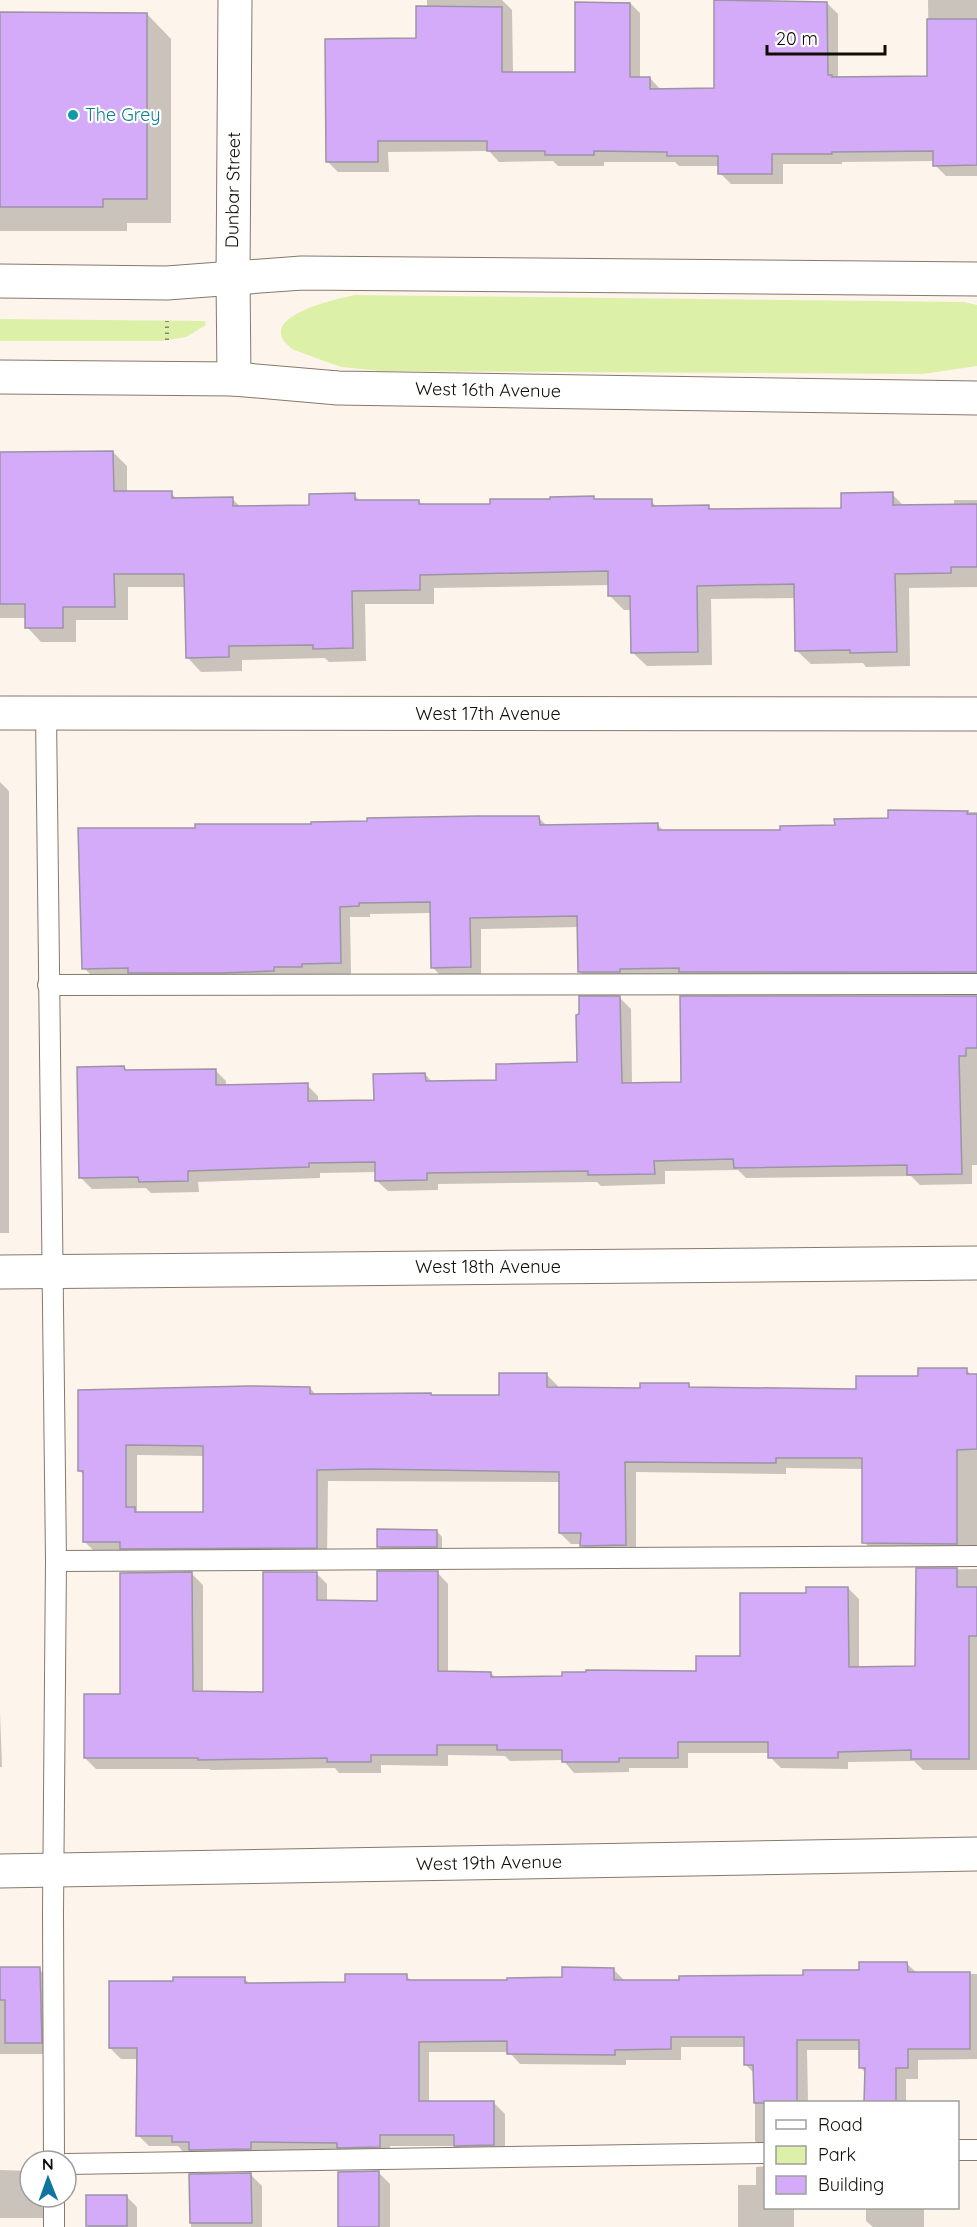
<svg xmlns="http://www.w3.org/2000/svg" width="977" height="2227" font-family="Quicksand,sans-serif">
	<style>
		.green { fill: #ddf0a7 }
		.shadow { fill: #0003; fill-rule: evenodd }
		.building { fill: #d4abf8; stroke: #9c94a5; stroke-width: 1.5; fill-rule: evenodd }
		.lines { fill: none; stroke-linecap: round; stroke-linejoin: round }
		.service-casing { stroke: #85796b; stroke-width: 22 }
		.minor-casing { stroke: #85796b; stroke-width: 35 }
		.secondary-casing { stroke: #85796b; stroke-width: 35 }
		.path { stroke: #8a837c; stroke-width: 4; stroke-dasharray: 1.5 4.5; stroke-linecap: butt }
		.service { stroke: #fff; stroke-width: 20 }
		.minor { stroke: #fff; stroke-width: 33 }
		.secondary { stroke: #fff; stroke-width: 33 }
		.culture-dot { fill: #0f9aa8; stroke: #fff; stroke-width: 2 }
		.labels { text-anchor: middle; stroke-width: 4.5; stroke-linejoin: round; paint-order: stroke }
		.culture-label { font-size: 18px; fill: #0d838f; stroke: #fff; text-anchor: start }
		.street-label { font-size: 18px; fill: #100c07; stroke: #fff }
	</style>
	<rect width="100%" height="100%" fill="#fdf4eb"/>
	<g class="green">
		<path d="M 355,295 L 964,302 L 977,305 L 977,366 L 923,374 L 381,371 L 341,367 L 294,350 C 248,318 336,299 355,295 Z"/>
		<polygon points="0,319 205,321 206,325 186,337 162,341 0,341"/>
	</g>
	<g class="shadow">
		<polygon points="427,0 502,0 512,10 513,74 577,74 577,3 629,2 640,13 640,78 650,78 660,89 716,90 716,0 761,0 764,3 827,3 838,14 838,78 929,78 928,0 977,0 977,176 946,176 935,165 935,161 842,162 842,164 783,164 783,184 731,184 720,173 720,166 679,166 675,162 604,162 604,166 558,166 553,161 499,162 489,151 388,152 389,172 338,172 327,161 417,40 427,8"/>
		<polygon points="0,14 147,14 171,39 171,223 127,223 127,231 0,231"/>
		<polygon points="113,452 127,466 127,493 171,493 178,500 232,499 241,507 311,507 354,495 361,502 419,501 422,505 491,505 593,498 596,501 651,501 658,508 708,507 712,510 842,509 892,494 905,507 954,506 954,500 977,500 977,587 909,588 910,666 866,667 863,663 811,664 796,650 795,598 711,599 712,665 647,666 632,652 632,610 624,610 610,596 610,585 434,588 434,604 365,604 366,661 329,662 325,658 242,660 242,671 201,672 187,657 186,587 128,587 128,620 76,620 76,642 41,642 27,627 27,618 0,618 0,453"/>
		<polygon points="0,782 9,791 9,1233 0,1233"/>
		<polygon points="889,812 977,812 977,983 591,983 580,972 579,927 481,929 481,978 444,979 432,967 431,913 370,914 370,917 350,917 351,974 313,974 313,978 95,979 84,968 197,830 539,818 547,826 657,824 665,832 782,831 889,819"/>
		<polygon points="620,998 631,1009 632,1085 683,1084 977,998 977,1165 972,1165 972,1184 920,1185 911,1176 746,1178 738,1170 665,1171 665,1184 601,1186 597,1182 438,1184 438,1190 388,1191 376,1180 376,1172 320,1173 320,1178 198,1182 199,1192 151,1193 146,1188 92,1189 80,1177 124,1068 128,1072 215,1070 226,1081 226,1086 307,1085 318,1096 318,1102 375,1101 425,1074 433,1083 498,1082 578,1064"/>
		<path d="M 966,1369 L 972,1376 L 977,1376 L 977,1554 L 875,1553 L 864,1542 L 864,1469 L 786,1468 L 786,1474 L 636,1472 L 636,1556 L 593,1556 L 582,1544 L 571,1544 L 560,1533 L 560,1482 L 328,1481 L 327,1558 L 96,1553 L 85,1542 L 84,1475 L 79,1470 L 79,1391 L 310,1388 L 317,1396 L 430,1394 L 433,1397 L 500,1396 L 547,1375 L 558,1386 L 558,1389 L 642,1389 L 688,1385 L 693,1389 L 858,1391 ZM 137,1455 L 205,1456 L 205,1514 L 139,1513 L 137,1511 Z"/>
		<polygon points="437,1531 442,1537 442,1552 384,1552 379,1547"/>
		<polygon points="977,1569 977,1770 923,1770 914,1761 848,1762 848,1769 781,1768 770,1757 770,1753 688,1753 688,1768 629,1768 629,1772 574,1773 563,1760 510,1761 505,1756 448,1755 448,1766 381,1765 381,1773 339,1773 335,1768 211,1770 209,1769 96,1769 85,1758 192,1574 203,1585 203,1693 265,1693 316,1573 327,1584 327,1602 378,1602 437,1572 448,1584 448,1673 491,1673 496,1678 698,1672 742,1657 808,1594 848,1588 859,1599 859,1669 917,1668 917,1570"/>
		<polygon points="0,1713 2,1767 0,1767"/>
		<polygon points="907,1964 917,1973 977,1974 977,2059 918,2060 918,2079 906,2079 906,2102 866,2102 866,2073 860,2067 860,2050 807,2050 808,2102 766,2102 766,2151 755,2141 755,2074 745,2064 745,2047 681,2047 681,2060 626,2060 626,2065 520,2064 509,2052 429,2052 429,2103 494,2103 505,2114 505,2156 466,2156 455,2146 390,2146 390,2158 184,2153 178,2146 149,2146 138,2135 138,2059 121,2059 110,2048 174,1982 244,1978 250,1984 347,1984 406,1976 412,1981 509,1981 564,1979 613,1969 624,1980 681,1981 860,1972"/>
		<polygon points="0,1969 39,1969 50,1980 52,2054 0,2054"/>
		<polygon points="766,2166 766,2208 794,2208 794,2227 738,2227 738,2185 756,2185 756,2167"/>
		<polygon points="0,2170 30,2171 30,2197 56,2197 52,2218 0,2218"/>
		<polygon points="379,2173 390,2184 390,2227 339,2227"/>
		<polygon points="251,2175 262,2186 262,2227 191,2227 191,2176"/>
		<polygon points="88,2196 126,2196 137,2207 137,2227 88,2227"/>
		<polygon points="866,2208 924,2208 924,2227 873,2227 866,2221"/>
	</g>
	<g class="building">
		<polygon points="714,0 827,2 828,75 832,75 832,77 927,76 927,19 977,19 977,165 933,166 933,151 832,152 832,154 772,154 772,174 718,174 718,156 667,156 667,152 594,151 594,155 545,155 545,151 487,151 487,141 378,141 378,162 326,162 325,39 416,38 416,6 502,7 502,72 575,72 575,2 630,3 630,77 650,77 650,89 714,88"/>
		<polygon points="0,12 147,13 147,199 103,199 103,207 0,207"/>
		<polygon points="113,451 114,491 172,491 172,498 233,497 233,506 309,505 309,494 355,493 355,500 419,500 419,504 490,504 490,499 550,499 550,497 594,496 594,499 652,499 652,506 709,505 709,509 841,508 841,493 893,492 893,505 977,504 977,567 951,567 951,573 895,574 897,652 850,653 850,650 795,651 794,584 697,586 698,652 631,653 630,596 608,596 608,571 420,575 420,590 352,591 353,648 313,649 313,645 229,646 229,657 186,658 184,574 114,574 115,607 63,607 63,628 25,628 25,604 0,604 0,452"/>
		<polygon points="888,810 968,811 967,814 977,814 977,972 679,972 679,968 620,969 620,972 578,972 577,916 470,918 471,967 431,968 430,902 359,903 359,906 340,907 341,963 302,964 302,967 274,967 274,971 221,973 128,973 128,968 82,969 78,828 195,828 195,824 311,824 311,822 367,821 367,818 478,816 539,816 540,825 658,823 658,830 780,830 780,826 835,825 834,819 888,818"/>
		<polygon points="579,996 620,996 622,1083 681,1082 680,996 977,996 977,1048 966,1048 966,1056 959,1056 962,1174 907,1175 907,1165 734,1168 733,1159 654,1161 655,1174 588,1175 588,1171 427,1173 427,1180 375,1181 375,1162 309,1163 309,1167 188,1171 188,1181 139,1182 138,1177 79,1178 77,1067 124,1066 125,1070 216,1069 216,1085 308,1083 308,1101 374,1100 373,1074 425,1073 426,1081 496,1080 496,1064 577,1062 576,1015 579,1014"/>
		<path d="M 918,1368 L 967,1368 L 967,1374 L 977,1374 L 977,1449 L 957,1450 L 957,1544 L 862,1543 L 862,1458 L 776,1458 L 776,1463 L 625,1462 L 626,1545 L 580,1546 L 581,1533 L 559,1533 L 559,1472 L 369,1469 L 317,1470 L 317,1548 L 120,1549 L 120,1542 L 83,1542 L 83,1471 L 78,1471 L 78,1390 L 249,1386 L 310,1387 L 310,1394 L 431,1393 L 431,1395 L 499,1395 L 499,1373 L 547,1373 L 547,1387 L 640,1388 L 640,1383 L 689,1383 L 689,1387 L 856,1389 L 856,1376 L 918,1376 ZM 126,1445 L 203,1446 L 203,1512 L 135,1512 L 135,1507 L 126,1507 Z"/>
		<polygon points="377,1529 437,1530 437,1547 377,1547"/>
		<polygon points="916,1568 957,1568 957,1587 977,1587 977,1636 969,1636 969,1759 911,1759 911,1750 838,1752 838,1758 768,1758 768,1742 678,1742 678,1758 619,1758 619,1762 562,1762 562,1750 497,1750 497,1745 437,1745 437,1755 371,1755 371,1762 327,1762 327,1758 198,1760 198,1758 84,1758 84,1694 120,1694 120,1573 192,1572 193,1691 263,1692 263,1572 317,1572 317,1600 377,1601 377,1571 438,1571 438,1671 491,1672 491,1677 562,1676 562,1672 586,1672 586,1670 696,1671 696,1656 740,1656 740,1593 806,1593 806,1587 848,1587 849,1667 915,1666"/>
		<polygon points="859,1962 907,1962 908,1972 970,1972 970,2049 908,2049 908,2068 896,2068 896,2103 864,2103 865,2068 859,2068 859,2040 797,2040 797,2103 754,2103 753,2065 744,2065 744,2037 671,2037 671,2049 615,2050 615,2055 507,2054 507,2041 419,2042 419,2101 494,2101 494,2145 454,2146 454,2135 380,2135 380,2147 337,2148 337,2143 251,2142 251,2149 189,2150 189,2142 172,2142 172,2136 136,2136 137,2048 109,2048 109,1981 173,1981 173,1977 245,1977 245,1983 345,1982 345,1974 407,1974 407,1980 507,1980 507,1978 562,1977 562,1967 614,1968 614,1980 679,1980 679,1976 803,1975 803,1970 859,1970"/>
		<polygon points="0,1967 40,1967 42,2043 5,2043 5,2000 0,2000"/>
		<polygon points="379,2171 379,2227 338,2227 338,2172"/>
		<polygon points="251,2173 252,2223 190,2223 189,2174"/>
		<rect x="86" y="2195" width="41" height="31"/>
	</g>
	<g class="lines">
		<g class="service-casing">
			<g id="service">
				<polyline points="46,713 56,1561 53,1913 54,2161"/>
				<polyline points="48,985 977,984"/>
				<polyline points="56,1561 977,1556"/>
				<polyline points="958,2150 977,2150"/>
				<polyline points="66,2164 766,2153"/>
				<polyline points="54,2197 54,2227"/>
			</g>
		</g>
		<g class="minor-casing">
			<g id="minor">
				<polyline points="0,713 977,714"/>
				<polyline points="0,1272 977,1263"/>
				<polyline points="0,1871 977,1854"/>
			</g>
		</g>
		<g class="secondary-casing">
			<g id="secondary">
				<polyline points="0,281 167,283 302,273 977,279"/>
				<polyline points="0,377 234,379 338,388 977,398"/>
				<polyline points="234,379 233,277 235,0"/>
			</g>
		</g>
		<polyline class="path" points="167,340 167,321"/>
		<use href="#service" class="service"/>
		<use href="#minor" class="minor"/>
		<use href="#secondary" class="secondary"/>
	</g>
	<circle class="culture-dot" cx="73" cy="115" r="6"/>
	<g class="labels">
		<g class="culture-label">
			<text x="85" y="121">The Grey</text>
		</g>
		<g class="street-label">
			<text transform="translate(233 190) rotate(-89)" y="6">Dunbar Street</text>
			<text transform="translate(488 390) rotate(1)" y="6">West 16th Avenue</text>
			<text x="488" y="720">West 17th Avenue</text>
			<text x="488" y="1273">West 18th Avenue</text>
			<text transform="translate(489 1863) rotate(-1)" y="6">West 19th Avenue</text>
		</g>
	</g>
	<rect x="764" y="2101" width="195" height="108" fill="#ffffff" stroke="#9f9e9c" stroke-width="1.5"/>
	<rect x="776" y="2120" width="30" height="9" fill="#ffffff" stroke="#9f9e9c" stroke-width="1.5"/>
	<text x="818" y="2131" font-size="18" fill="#100c07">Road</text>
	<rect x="776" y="2146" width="30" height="18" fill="#ddf0a7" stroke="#9f9e9c" stroke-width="1.5"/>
	<text x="818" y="2161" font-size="18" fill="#100c07">Park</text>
	<rect x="776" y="2176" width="30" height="18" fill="#d4abf8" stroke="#9f9e9c" stroke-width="1.5"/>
	<text x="818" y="2191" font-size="18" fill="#100c07">Building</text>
	<g transform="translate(48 2179) rotate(359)"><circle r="28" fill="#ffffff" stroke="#9f9e9c" stroke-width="1.5"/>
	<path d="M0-4.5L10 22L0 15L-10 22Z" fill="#1074a1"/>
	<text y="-9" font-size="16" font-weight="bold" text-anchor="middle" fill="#100c07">N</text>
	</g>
	<path d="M767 45v9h118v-9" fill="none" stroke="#100c07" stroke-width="3"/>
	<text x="776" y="45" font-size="18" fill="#100c07" stroke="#ffffff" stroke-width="4.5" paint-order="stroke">20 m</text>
</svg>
